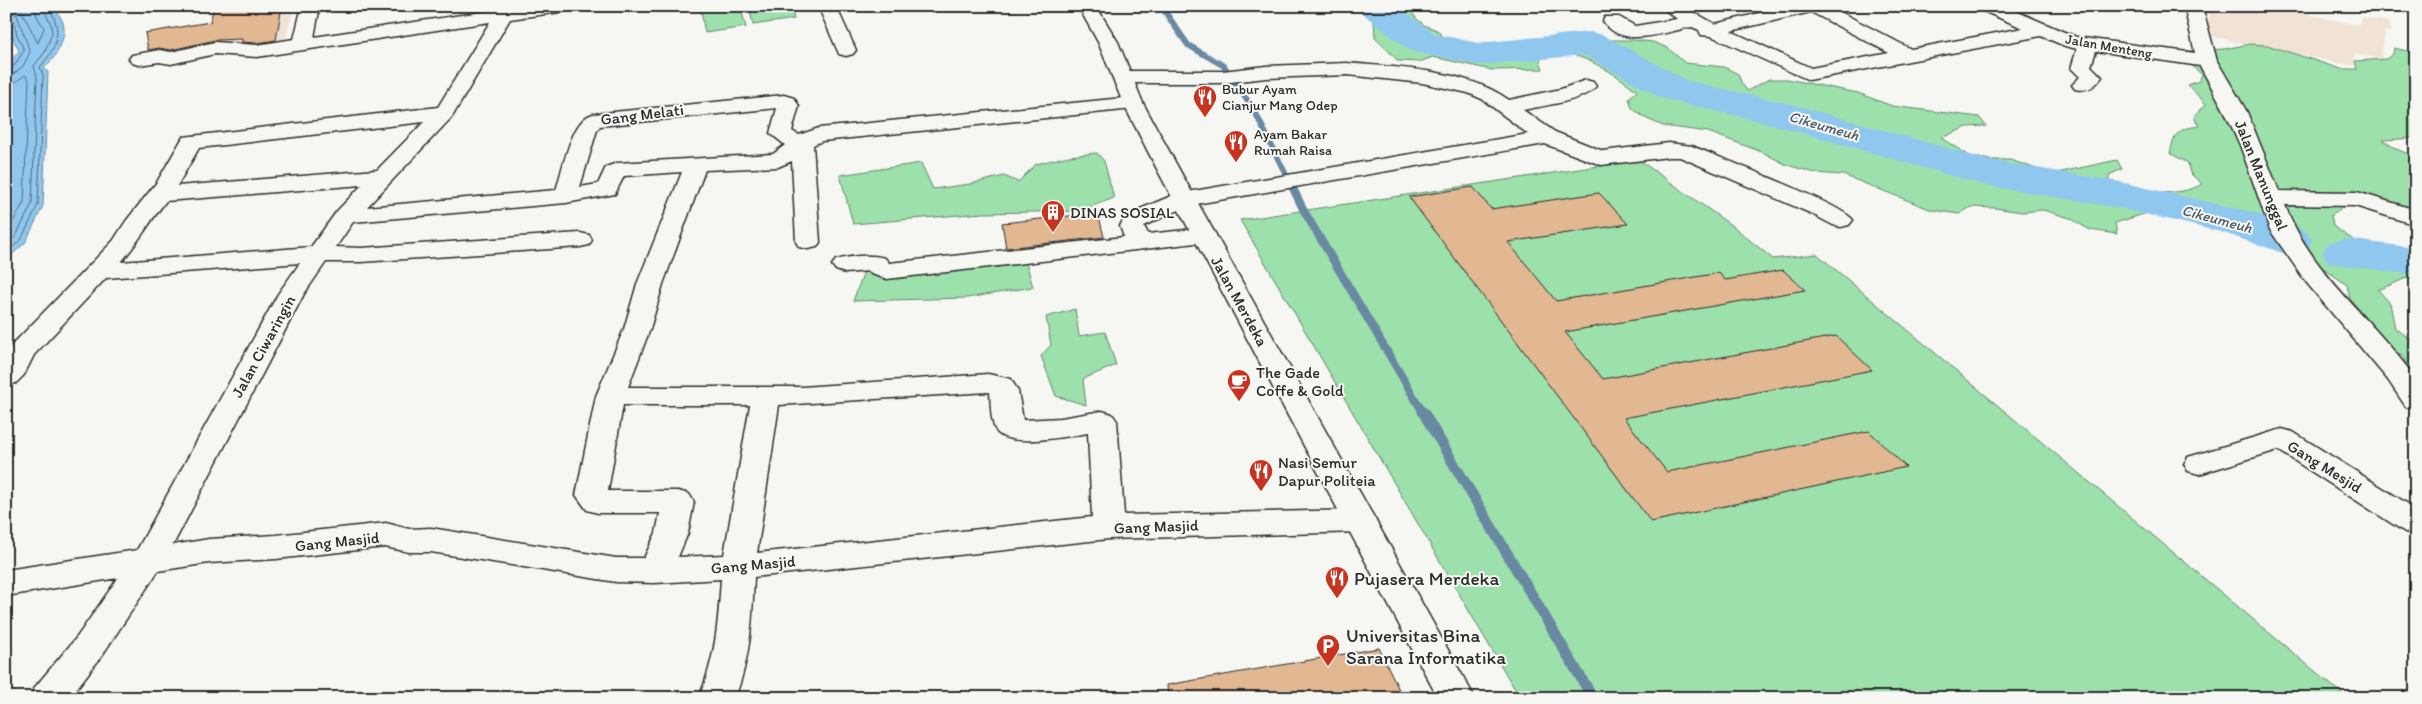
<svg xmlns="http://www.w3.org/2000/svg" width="2422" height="704" font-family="Itim,sans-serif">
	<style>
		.built { fill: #f0e3d5 }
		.green { fill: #9ce0ab; stroke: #64866b }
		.water { fill: #90c7ef; stroke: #6889a1 }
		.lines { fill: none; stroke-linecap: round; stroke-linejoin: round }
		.shore { stroke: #536979; stroke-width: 1 }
		.stream-far2 { stroke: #6889a1; stroke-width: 6 }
		.stream-far1 { stroke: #6889a1; stroke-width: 8 }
		.stream { stroke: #6889a1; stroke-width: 11 }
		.river { fill: #90c7ef; fill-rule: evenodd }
		.building { fill: #e1b892; stroke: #2b2b2b }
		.minor-casing { stroke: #2b2b2b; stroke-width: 3 }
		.major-casing { stroke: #2b2b2b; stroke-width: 3 }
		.minor { fill: #f6f6f2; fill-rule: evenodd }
		.major { fill: #f6f6f2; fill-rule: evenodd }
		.labels { text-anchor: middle; stroke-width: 4; stroke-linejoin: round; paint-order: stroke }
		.far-street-label { font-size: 14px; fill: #2b2b2b; stroke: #f6f6f2 }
		.far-poi-label { font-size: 14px; fill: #2b2b2b; stroke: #f6f6f2; text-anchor: start }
		.far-water-label { font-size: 15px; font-style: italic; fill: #495a66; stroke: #f6f6f2 }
		.street-label { font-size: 16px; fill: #2b2b2b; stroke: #f6f6f2 }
		.poi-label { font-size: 16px; fill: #2b2b2b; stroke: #f6f6f2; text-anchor: start }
		.near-poi-label { font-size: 19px; fill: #2b2b2b; stroke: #f6f6f2; text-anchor: start }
	</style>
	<rect width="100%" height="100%" fill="#f6f6f2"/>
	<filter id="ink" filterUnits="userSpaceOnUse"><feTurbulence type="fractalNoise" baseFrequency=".02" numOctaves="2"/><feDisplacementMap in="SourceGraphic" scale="10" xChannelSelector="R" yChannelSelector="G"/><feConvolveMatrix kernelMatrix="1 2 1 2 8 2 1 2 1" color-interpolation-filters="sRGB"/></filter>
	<g filter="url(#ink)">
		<g class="built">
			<polygon points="2200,6 2269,6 2358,25 2361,17 2390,22 2390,32 2385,31 2381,59 2355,54 2354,66 2204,35 2210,14 2198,11"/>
			<polygon points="294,8 284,43 245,49 247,44 171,48 185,25"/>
		</g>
		<g class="green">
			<polygon points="700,6 740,6 746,27 705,33"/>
			<polygon points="749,6 791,6 794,19 753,25"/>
			<path d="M 1338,6 L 1407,6 L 1416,18 L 1424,25 L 1437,30 L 1451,44 L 1478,54 L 1495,57 L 1538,46 L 1590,43 L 1600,40 L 1634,40 L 1653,42 L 1668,48 L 1685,63 L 1724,67 L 1738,74 L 1741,82 L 1747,91 L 1769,79 L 1787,79 L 1858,93 L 1892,106 L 1979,117 L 1986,126 L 1967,127 L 1941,138 L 1970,156 L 1990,160 L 2010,160 L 2052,174 L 2117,160 L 2122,169 L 2109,175 L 2109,185 C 2134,192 2180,198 2202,184 L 2190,173 L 2188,163 L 2170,153 C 2175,132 2178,129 2199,126 L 2194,117 L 2206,104 L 2188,85 L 2199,81 L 2202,75 L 2184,58 L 2185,51 L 2224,49 L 2250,44 L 2267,45 L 2341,69 L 2357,69 L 2355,61 L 2386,59 L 2393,54 L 2394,48 L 2416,53 L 2416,138 L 2383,140 L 2396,149 L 2416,157 L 2416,218 L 2348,200 L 2342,208 L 2331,215 L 2333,226 C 2358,245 2385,257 2416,266 L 2416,281 L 2409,277 L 2378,290 L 2390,303 L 2395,328 L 2416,343 L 2416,396 L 2411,374 L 2405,358 L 2379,342 L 2363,314 L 2350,299 L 2347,285 L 2308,257 L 2283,246 L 2253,240 L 2194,216 L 2168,209 L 2147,213 L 2115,223 L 2117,234 L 2090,230 L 2070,218 L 2043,210 L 2022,212 L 1995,208 L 1971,207 L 1959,214 L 1932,210 L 1843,175 L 1815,173 L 1787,165 L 1762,152 L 1708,132 L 1663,126 L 1645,118 L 1632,108 L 1629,98 L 1637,91 C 1619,76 1593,60 1570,54 C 1563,52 1554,53 1546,53 L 1540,61 L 1543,69 L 1492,70 L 1433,57 L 1419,62 L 1398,61 L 1375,37 L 1374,21 L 1365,13 Z"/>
			<polygon points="1097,153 1104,161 1114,198 1079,211 983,213 853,224 840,175 921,163 933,189 970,184 1004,176 1018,182 1036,164 1069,156"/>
			<polygon points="1639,160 1735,228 1773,259 1817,254 2347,698 1520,698 1240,220"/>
			<polygon points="1025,258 1033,287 967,298 853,301 865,269"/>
			<polygon points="1075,309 1079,336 1105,332 1116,365 1083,379 1086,405 1056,396 1041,356 1051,345 1046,317"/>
		</g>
		<path class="water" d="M 6,6 L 53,6 C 55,11 60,15 62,20 C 69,36 56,58 44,68 L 48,72 L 43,206 L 25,243 L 6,260 L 6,67 L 19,51 C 12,37 6,22 6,6 Z"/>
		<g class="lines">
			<g class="shore">
				<polyline points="19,6 38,43 44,28 37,16 35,6"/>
				<polyline points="6,10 17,15 30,52 23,66 15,73 6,76"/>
				<polyline points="6,16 14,21 17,35 24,50 15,65 6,70"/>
				<polyline points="6,84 16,82 25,75 29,79 24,202 6,235"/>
				<polyline points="6,245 16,236 32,204 37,77 34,66 45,52 52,33 51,24 42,6"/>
				<path d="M 6,253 L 21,240 L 38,205 L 43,75 L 40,67 C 59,46 62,31 49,6"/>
			</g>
			<polyline class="stream-far2" points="1161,6 1188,45 1224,66 1255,112 1290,183"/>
			<polyline class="stream-far1" points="1290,182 1304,211 1424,414"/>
			<polyline class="stream" points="1423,412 1593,698"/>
			<g class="river">
				<polygon points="1357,6 1397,6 1435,34 1478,43 1590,32 1603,35 1688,81 1795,105 1988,160 2120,182 2252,212 2306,231 2312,241 2306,251 2289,255 2221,232 2120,208 1984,185 1771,124 1661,98 1584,55 1478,65 1410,51 1362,13"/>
				<polygon points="2346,239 2416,248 2416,272 2406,274 2329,263 2322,253 2329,243"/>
			</g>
		</g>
		<g class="building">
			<polygon points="214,6 282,6 276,40 257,43 242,42 242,39 215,40 171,50 159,48 148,50 145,33 210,22"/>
			<polygon points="1473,187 1491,209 1599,193 1628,224 1508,242 1556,301 1719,273 1725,280 1783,270 1805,290 1565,332 1603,379 1836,336 1872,370 1624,418 1667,472 1869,431 1906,467 1651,522 1409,197"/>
			<polygon points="1098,213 1104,237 1006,248 1002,223"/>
			<polygon points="1379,648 1403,698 1168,698 1167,685"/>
		</g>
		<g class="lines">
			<g class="minor-casing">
				<g id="minor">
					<path d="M 302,6 L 320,6 L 314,37 L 495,10 L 496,6 L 570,6 L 568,10 L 561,12 L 510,19 L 452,117 L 367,207 L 556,190 C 563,169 571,119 593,114 L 784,95 L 794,98 L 799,106 L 792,131 L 799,135 L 819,128 L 1133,97 L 1140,99 L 1143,103 L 1140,107 L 1133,109 L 822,141 L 813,145 L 820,242 L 817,247 L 808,249 L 799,247 L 796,242 L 792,161 L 778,167 L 705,170 L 663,284 L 650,329 L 628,387 L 802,387 L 988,374 L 1011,379 L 1018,391 L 1023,420 L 1061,418 L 1102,411 L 1112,414 L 1117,421 L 1124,515 L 1360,510 L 1371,513 L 1376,521 L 1371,529 L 1360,532 L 1109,539 L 754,577 C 752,622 751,655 735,698 L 699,698 C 716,656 718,624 721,579 L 655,583 L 616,582 L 431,552 L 409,552 L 385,547 L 276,559 L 209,563 L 158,571 L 101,657 L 69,698 L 30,698 L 35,687 L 77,637 L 118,578 L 6,596 L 6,570 L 137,550 L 278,294 L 300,263 L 106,278 L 34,355 L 24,375 L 16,383 L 6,386 L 6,354 L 11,346 L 113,241 L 126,221 L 157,182 L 183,137 L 438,107 L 490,22 L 257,57 L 215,54 L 171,64 L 159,62 L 139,65 L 132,63 L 129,59 L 132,55 L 159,50 L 171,52 L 215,42 L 257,45 L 294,39 ZM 777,108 L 770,133 L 785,145 L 773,154 L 617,163 L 606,167 L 598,184 L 580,187 L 597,130 L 600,126 ZM 424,122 L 377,170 L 177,186 L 199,148 ZM 682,172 L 637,284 L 624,329 L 596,396 L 576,495 L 587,510 L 598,513 L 660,513 L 656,533 L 644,558 L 616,558 L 431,528 L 409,529 L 386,523 L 276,535 L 209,539 L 173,545 L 304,294 L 326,262 L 361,262 L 580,247 L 589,245 L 592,240 L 589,235 L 580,233 L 361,248 L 336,247 L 353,222 L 566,203 L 615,194 L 624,176 ZM 362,185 L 337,211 L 311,247 L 121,262 C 138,243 150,221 166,201 ZM 988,392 L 990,392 C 991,403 990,427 999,434 C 1015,447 1069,436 1088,433 L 1092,517 L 757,553 L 779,405 ZM 623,405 L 750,405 L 724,555 L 678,557 L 688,533 L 694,502 L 689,494 L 678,491 L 608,491 Z"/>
					<polygon points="818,6 836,6 856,50 853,54 846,56 839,54"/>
					<path d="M 1660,6 L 1683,6 L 1715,24 L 1788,6 L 1829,6 L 1911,49 L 2023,28 L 1981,10 L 1979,6 L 2004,6 L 2076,37 L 2195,53 L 2184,6 L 2202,6 L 2217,61 L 2247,112 L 2279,191 L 2357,192 L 2416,210 L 2416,225 L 2355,206 L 2285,205 C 2311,274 2374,320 2416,379 L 2416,409 L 2406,407 L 2388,380 L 2306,282 L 2270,230 L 2240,145 L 2225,112 L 2200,66 L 2096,51 L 2091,66 L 2102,77 C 2095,87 2087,92 2075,89 L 2072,85 L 2080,77 L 2071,68 L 2077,49 L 2065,46 L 2041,36 L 1809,80 L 1711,36 L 1701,35 L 1699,30 L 1692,27 C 1664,32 1622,50 1603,21 L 1605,17 L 1619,17 L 1635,26 L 1677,19 ZM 1811,12 L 1889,53 L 1811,68 L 1731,31 Z"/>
					<path d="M 1347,63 C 1399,68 1466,69 1509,100 L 1561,89 L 1586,80 L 1593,82 L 1596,86 C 1586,101 1541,106 1523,110 L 1555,132 L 1603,151 L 1669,143 L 1692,146 C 1718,157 1842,204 1853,220 L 1849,225 L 1841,227 L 1833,225 L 1810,213 L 1680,157 L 1669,157 L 1601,165 L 1545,144 L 1190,205 L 1144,226 L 1148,234 L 1204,228 L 1213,230 L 1216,235 L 1213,240 L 1204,242 L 887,279 L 871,274 L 869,271 L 845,273 L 836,270 L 832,265 L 836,260 C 851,256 870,254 885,258 L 889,263 L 1124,237 L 1120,226 L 1126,215 L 1176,194 L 1528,134 L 1482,99 L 1468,93 L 1422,83 L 1347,75 L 1266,78 L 1222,83 L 1124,83 L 1117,81 L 1114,77 L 1117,73 L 1124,71 L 1222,71 L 1266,66 Z"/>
					<polygon points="2282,429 2293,432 2416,509 2416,535 2405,532 2278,450 2199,474 2188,471 2184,464 2188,457"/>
				</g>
			</g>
			<g class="major-casing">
				<polygon id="major" points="1078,6 1096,6 1118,42 1143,103 1180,171 1475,698 1438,698 1158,171 1123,103 1098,42"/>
			</g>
			<use href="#minor" class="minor"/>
			<use href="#major" class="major"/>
		</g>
	</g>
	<defs>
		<g id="restaurant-pin" transform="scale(1.25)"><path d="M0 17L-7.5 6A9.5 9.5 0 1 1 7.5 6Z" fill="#c8321e" stroke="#f6f6f2"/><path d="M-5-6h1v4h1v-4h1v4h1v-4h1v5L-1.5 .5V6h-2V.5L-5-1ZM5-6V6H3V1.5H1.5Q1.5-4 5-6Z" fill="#fff"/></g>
		<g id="building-pin" transform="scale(1.25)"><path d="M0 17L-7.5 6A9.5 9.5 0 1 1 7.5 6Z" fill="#c8321e" stroke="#f6f6f2"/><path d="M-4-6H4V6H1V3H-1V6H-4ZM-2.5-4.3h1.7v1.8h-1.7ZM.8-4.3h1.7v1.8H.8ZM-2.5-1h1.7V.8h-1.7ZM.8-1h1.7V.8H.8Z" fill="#fff"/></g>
		<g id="cafe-pin" transform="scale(1.25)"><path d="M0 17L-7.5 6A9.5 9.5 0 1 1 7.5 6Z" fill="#c8321e" stroke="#f6f6f2"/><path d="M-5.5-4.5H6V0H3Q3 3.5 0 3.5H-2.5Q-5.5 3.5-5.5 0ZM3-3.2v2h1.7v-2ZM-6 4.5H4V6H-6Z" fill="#fff"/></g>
		<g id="parking-pin" transform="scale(1.25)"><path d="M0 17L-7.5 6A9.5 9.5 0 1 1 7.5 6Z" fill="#c8321e" stroke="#f6f6f2"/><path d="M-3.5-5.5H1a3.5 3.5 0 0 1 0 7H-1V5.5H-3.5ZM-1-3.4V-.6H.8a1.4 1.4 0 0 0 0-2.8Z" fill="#fff"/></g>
	</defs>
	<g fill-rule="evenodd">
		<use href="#restaurant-pin" x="1205" y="97"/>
		<use href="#restaurant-pin" x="1236" y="142"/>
		<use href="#building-pin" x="1053" y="212"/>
		<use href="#cafe-pin" x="1239" y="381"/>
		<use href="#restaurant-pin" x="1261" y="471"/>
		<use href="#restaurant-pin" x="1337" y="578"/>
		<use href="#parking-pin" x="1328" y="646"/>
	</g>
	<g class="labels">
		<g class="far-street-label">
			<text transform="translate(2109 46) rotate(10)" y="5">Jalan Menteng</text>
		</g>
		<g class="far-poi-label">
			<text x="1222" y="94">Bubur Ayam<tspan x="1222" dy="16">Cianjur Mang Odep</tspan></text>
			<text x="1254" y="139">Ayam Bakar<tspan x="1254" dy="16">Rumah Raisa</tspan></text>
		</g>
		<g class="far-water-label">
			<text transform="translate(1824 126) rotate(16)" y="5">Cikeumeuh</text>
			<text transform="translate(2217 219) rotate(15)" y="5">Cikeumeuh</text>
		</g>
		<g class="street-label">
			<text transform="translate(642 114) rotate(-7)" y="6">Gang Melati</text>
			<text transform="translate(2262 175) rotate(68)" y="6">Jalan Manunggal</text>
			<text transform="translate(1240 301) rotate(61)" y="6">Jalan Merdeka</text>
			<text transform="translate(263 346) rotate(-61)" y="6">Jalan Ciwaringin</text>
			<text transform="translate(2325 466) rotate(32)" y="6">Gang Mesjid</text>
			<text transform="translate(1156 526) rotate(-2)" y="6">Gang Masjid</text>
			<text transform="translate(337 541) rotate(-6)" y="6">Gang Masjid</text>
			<text transform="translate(753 564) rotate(-5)" y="6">Gang Masjid</text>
		</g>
		<g class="poi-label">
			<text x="1070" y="218">DINAS SOSIAL</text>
			<text x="1256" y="378">The Gade<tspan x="1256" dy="18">Coffe &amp; Gold</tspan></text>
			<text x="1278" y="468">Nasi Semur<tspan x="1278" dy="18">Dapur Politeia</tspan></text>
		</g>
		<g class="near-poi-label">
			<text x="1354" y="585">Pujasera Merdeka</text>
			<text x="1346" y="642">Universitas Bina<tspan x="1346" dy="22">Sarana Informatika</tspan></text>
		</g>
	</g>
	<rect width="2422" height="704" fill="none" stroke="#f6f6f2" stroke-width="25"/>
	<rect x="12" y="12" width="2397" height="679" fill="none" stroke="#2b2b2b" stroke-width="2" filter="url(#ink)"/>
</svg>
